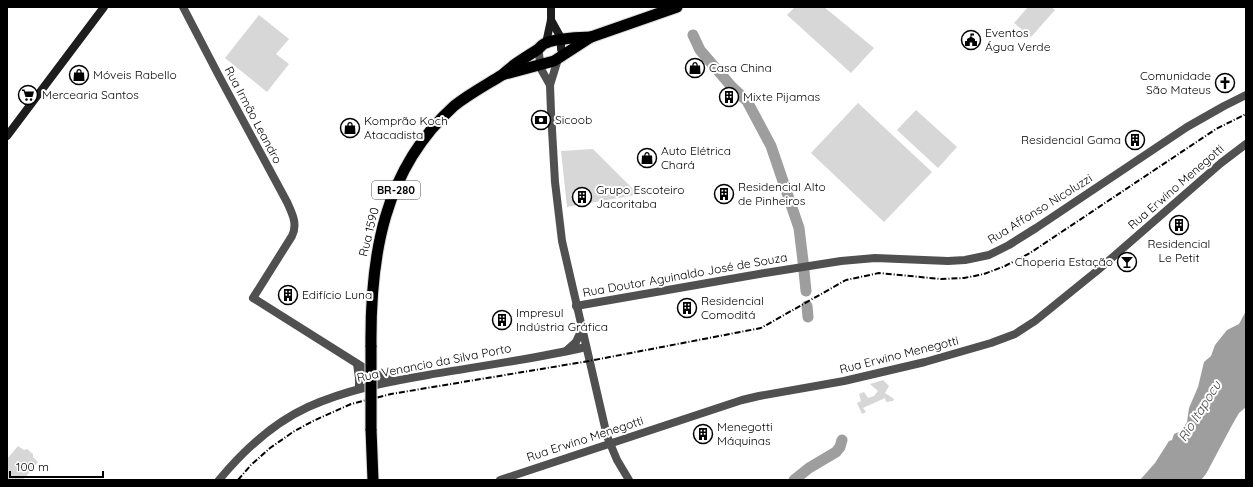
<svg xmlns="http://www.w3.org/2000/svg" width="1253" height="487" font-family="Quicksand,sans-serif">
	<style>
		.green { fill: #d7d7d7 }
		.water { fill: #9e9e9e }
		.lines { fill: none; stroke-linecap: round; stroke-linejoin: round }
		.river { stroke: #9e9e9e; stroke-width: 11 }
		.trunk-casing { stroke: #dbdbdb; stroke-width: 13 }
		.tertiary { stroke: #505050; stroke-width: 8 }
		.secondary { stroke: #1d1d1d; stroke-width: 8 }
		.trunk { stroke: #000; stroke-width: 11 }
		.rail { stroke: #000; stroke-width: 2; stroke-dasharray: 6 2 1 2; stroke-linecap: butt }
		.trunk-bridge-casing { stroke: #dbdbdb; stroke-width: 13; stroke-linecap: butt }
		.trunk-bridge { stroke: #000; stroke-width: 11 }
		.labels { text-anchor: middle; stroke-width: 4; stroke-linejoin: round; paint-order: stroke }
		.shield { fill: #fff; stroke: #4c4c4c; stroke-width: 1 }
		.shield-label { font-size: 11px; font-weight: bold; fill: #000 }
		.poi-label { font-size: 12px; fill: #000; stroke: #fff; text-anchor: start }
		.street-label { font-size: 12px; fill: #000; stroke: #fff }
		.water-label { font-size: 13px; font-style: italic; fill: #3f3f3f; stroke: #fff }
	</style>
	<rect width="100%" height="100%" fill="#fff"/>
	<g class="green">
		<polygon points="795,7 824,7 874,48 851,73 787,15"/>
		<polygon points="1028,7 1051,7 1055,10 1031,37 1014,23"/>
		<polygon points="259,15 289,39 276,54 289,64 267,92 225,58"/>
		<polygon points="858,103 932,172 884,222 811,153"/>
		<polygon points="916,110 957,147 938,168 897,130"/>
		<polygon points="593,149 633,189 635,195 567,207 561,151"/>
		<polygon points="883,380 889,386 885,393 894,399 893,401 886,402 885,398 863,408 866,412 862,414 857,403 861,401 859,394 864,392 868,398 874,396 878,391 870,384"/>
		<polygon points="18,446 24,450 27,449 33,454 33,457 38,462 23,480 7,480 7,459"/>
	</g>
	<polygon class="water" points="1246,311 1246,407 1239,413 1231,427 1206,474 1201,480 1140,480 1155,463 1169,441 1172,440 1174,434 1181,431 1187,422 1189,408 1198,387 1204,362 1211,356 1215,345 1227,330 1239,324"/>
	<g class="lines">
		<g class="river">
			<polyline points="693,35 700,50 732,87 747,101 771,146 799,228 803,261 806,291"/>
			<polyline points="807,306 808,317"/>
			<polyline points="794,480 809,468 836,452 840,447 842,440"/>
		</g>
		<g class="trunk-casing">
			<g id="trunk">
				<polyline points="505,74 554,61 591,37 677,7"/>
				<path d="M 371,347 C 370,257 383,170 454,106 C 469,94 486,85 502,75 C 506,72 510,68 514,65 C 521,60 529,55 537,50 C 540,48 542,44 546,43 C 554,39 581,37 591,37"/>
				<polyline points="371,429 373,480"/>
			</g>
		</g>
		<g class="tertiary">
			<path d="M 183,7 L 219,76 L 287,202 C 292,213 298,224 292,236 L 253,298 L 369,371 L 394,381"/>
			<polyline points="539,54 541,69 550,85"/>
			<polyline points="558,59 550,85 551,112 555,182 562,241 607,436 617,460 629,480"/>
			<polyline points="576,306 765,273 841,261 875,258 948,261 965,260 989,255 1009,245 1036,228 1187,127 1224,106 1246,95"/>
			<polyline points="566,351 576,342 582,329"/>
			<polyline points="357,364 359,378 359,388"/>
			<path d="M 219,480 C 243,451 273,423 308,407 C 346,390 386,382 428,375 C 480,366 534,359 586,347"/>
			<polyline points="500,480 742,400 759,396 844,381 925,362 991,343 1015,334 1035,321 1098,270 1221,163 1246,144"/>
		</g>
		<g class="secondary">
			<polyline points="551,20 561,38 561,49"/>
			<polyline points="546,43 551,20 551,7"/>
			<polyline points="7,136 104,7"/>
		</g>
		<use href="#trunk" class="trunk"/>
		<polyline class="rail" points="238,480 251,465 270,448 293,432 313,421 351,404 391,394 589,361 761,328 846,280 879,273 941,279 964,278 984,274 1005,266 1030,253 1216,129 1246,114"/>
		<g class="trunk-bridge-casing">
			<polyline id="trunk-bridge" points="371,347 371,429"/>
		</g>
		<use href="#trunk-bridge" class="trunk-bridge"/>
	</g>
	<defs>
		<g id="civic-ring" transform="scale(1)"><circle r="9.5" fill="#fff" stroke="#000" stroke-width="1.5"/><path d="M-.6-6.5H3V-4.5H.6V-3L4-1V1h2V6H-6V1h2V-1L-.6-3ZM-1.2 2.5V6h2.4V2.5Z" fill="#000"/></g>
		<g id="shop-ring" transform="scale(1)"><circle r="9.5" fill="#fff" stroke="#000" stroke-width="1.5"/><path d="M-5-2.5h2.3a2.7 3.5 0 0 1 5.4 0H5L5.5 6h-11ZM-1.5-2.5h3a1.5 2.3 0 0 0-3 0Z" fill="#000"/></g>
		<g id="church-ring" transform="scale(1)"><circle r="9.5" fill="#fff" stroke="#000" stroke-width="1.5"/><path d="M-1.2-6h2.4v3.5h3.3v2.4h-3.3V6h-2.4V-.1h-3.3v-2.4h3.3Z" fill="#000"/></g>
		<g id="supermarket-ring" transform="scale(1)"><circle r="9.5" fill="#fff" stroke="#000" stroke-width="1.5"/><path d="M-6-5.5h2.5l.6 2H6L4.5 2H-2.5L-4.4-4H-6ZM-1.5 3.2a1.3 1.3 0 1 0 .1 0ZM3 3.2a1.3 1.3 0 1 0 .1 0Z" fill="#000"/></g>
		<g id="building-ring" transform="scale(1)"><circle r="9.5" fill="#fff" stroke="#000" stroke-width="1.5"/><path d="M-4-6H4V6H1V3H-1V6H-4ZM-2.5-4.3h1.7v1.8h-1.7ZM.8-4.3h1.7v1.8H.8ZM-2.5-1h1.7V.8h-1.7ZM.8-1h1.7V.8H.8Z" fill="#000"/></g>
		<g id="bank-ring" transform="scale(1)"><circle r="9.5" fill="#fff" stroke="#000" stroke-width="1.5"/><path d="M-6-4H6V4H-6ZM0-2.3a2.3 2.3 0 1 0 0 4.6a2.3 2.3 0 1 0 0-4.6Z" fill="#000"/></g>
		<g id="bar-ring" transform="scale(1)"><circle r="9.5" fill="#fff" stroke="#000" stroke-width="1.5"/><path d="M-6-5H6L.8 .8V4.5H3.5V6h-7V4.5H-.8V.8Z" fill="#000"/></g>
	</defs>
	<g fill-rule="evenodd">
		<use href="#civic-ring" x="971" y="40"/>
		<use href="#shop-ring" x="695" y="68"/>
		<use href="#shop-ring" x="79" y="75"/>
		<use href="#church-ring" x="1225" y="83"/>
		<use href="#supermarket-ring" x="28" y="95"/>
		<use href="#building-ring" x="729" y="97"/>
		<use href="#bank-ring" x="541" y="120"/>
		<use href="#shop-ring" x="350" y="128"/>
		<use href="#building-ring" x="1135" y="140"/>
		<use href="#shop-ring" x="647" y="158"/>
		<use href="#building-ring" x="724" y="194"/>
		<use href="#building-ring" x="582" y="197"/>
		<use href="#building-ring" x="1179" y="225"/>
		<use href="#bar-ring" x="1127" y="262"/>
		<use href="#building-ring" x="288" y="295"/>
		<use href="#building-ring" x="687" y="308"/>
		<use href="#building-ring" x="502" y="320"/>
		<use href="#building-ring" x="703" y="434"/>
	</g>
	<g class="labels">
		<rect class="shield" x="372" y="181" width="48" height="18" rx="3"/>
		<g class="shield-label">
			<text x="396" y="194">BR-280</text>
		</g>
		<g class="poi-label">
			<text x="985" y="37">Eventos<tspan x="985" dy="14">Água Verde</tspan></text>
			<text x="709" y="72">Casa China</text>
			<text x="93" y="79">Móveis Rabello</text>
			<text x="1211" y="80" text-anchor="end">Comunidade<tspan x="1211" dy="14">São Mateus</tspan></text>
			<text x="42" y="99">Mercearia Santos</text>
			<text x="743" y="101">Mixte Pijamas</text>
			<text x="555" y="124">Sicoob</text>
			<text x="364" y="125">Komprão Koch<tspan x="364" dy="14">Atacadista</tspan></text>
			<text x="1121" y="144" text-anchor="end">Residencial Gama</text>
			<text x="661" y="155">Auto Elétrica<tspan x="661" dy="14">Chará</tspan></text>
			<text x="738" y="191">Residencial Alto<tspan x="738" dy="14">de Pinheiros</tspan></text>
			<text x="596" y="194">Grupo Escoteiro<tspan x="596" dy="14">Jacoritaba</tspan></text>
			<text x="1179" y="248" text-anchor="middle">Residencial<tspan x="1179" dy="14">Le Petit</tspan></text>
			<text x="1113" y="266" text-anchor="end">Choperia Estação</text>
			<text x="302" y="299">Edifício Luna</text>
			<text x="701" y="305">Residencial<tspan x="701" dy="14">Comoditá</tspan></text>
			<text x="516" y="317">Impresul<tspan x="516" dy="14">Indústria Gráfica</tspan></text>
			<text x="717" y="431">Menegotti<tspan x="717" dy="14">Máquinas</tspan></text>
		</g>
		<g class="street-label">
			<text transform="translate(253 115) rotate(62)" y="4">Rua Irmão Leandro</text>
			<text transform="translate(1176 187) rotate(-41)" y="4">Rua Erwino Menegotti</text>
			<text transform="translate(1040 209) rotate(-32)" y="4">Rua Affonso Nicoluzzi</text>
			<text transform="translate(369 232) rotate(-76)" y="4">Rua 1590</text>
			<text transform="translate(685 275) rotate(-10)" y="4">Rua Doutor Aguinaldo José de Souza</text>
			<text transform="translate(899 355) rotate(-14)" y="4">Rua Erwino Menegotti</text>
			<text transform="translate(434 363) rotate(-11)" y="4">Rua Venancio da Silva Porto</text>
			<text transform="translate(585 439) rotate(-18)" y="4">Rua Erwino Menegotti</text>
		</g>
		<g class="water-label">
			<text transform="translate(1199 411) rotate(-58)" y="5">Rio Itapocu</text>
		</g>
	</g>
	<rect width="1253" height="487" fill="none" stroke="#000000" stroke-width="16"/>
	<path d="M10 471v6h93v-6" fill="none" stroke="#000000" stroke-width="2"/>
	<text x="16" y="471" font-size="12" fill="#000000" stroke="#ffffff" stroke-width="3" paint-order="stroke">100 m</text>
</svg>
